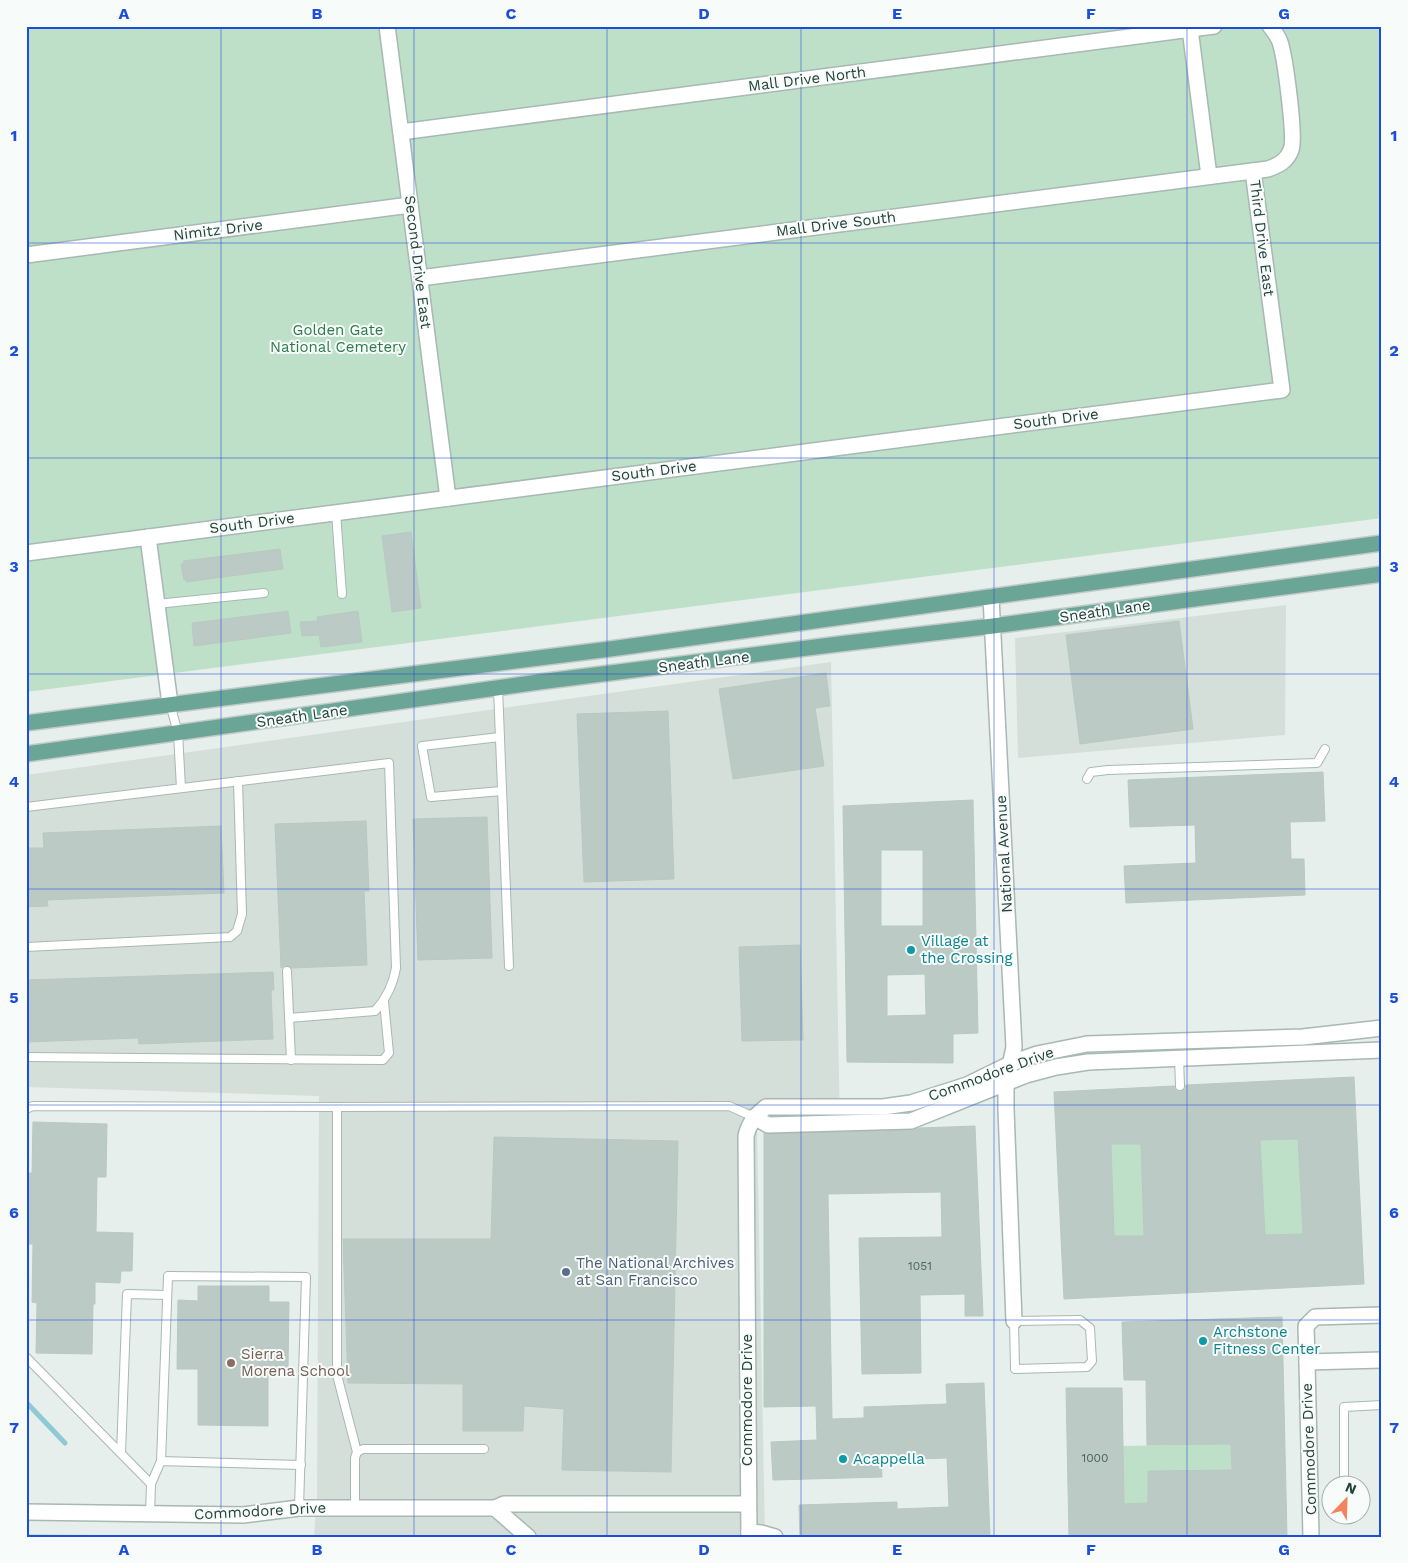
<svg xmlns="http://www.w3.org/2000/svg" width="1408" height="1563" font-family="'Work Sans',sans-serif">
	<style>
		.built { fill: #d4dfda }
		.green { fill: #bfe0c8 }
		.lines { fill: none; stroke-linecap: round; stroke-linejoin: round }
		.stream { stroke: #8ec9d4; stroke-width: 5 }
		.building { fill: #bbcac4; stroke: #b8c9c2; fill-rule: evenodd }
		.lane-casing { stroke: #a8b8b2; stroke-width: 10 }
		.street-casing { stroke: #a8b8b2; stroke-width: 18 }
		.primary-casing { stroke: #c2cac8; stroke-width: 18 }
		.lane { stroke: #fff; stroke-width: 8 }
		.street { stroke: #fff; stroke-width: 15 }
		.primary { stroke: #6aa596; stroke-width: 15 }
		.grid { fill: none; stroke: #1d4ed8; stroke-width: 1; stroke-opacity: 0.55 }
		.culture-dot { fill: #0f9aa8; stroke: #f7fbf9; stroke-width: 2 }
		.service-dot { fill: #5c6f8a; stroke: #f7fbf9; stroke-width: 2 }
		.education-dot { fill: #8d6e63; stroke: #f7fbf9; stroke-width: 2 }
		.labels { text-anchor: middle; stroke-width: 4; stroke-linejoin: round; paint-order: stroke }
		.number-label { font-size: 12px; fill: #4a645c }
		.street-label { font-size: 15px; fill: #24423a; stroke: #f7fbf9 }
		.park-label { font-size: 15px; fill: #2d7a4b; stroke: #f7fbf9 }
		.culture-label { font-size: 15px; fill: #0d838f; stroke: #f7fbf9; text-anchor: start }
		.service-label { font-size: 15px; fill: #4e5e75; stroke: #f7fbf9; text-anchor: start }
		.education-label { font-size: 15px; fill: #785e54; stroke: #f7fbf9; text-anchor: start }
		.neatline { fill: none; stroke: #1d4ed8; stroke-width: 2 }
		.grid-label { font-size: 16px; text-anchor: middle; font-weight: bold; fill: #1d4ed8 }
	</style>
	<rect width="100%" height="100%" fill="#e6efeb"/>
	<g class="built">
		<polygon points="1286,605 1285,735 1018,758 1015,638"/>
		<polygon points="831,662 840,1128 757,1126 765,1537 314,1537 317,1497 319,1096 26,1087 26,775"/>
	</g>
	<g class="green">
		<polygon points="26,26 1382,26 1382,518 26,692"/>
		<polygon points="1298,1139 1303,1234 1265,1235 1260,1140"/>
		<polygon points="1111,1144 1141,1144 1144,1236 1114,1236"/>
		<polygon points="1231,1444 1233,1500 1210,1500 1209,1470 1148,1471 1148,1503 1124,1504 1123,1446"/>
		<polygon points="26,1534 166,1536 166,1537 26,1537"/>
	</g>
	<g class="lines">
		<polyline class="stream" points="26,1402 65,1443"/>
	</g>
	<g class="building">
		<polygon points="411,532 421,608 392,612 382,536"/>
		<polygon points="280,549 283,569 186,582 186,579 184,580 181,564 184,564 183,561"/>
		<polygon points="288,611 291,633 194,646 192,623"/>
		<polygon points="358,611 362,642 321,647 319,635 302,636 300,622 318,621 317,617"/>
		<polygon points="1179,621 1193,729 1080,744 1066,635"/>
		<polygon points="826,673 830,706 815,708 824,766 733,779 719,689"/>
		<polygon points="668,711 674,879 584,882 577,714"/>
		<polygon points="1323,772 1325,821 1290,822 1291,859 1304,859 1305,895 1126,903 1124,866 1196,863 1195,825 1130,827 1128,780"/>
		<path d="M 973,800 L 978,1033 L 953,1034 L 953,1063 L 847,1062 L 843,806 ZM 881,850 L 923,850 L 923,926 L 881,926 ZM 925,974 L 926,1015 L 887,1016 L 887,975 Z"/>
		<polygon points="487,817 492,958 418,960 413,819"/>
		<polygon points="366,821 369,891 364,891 367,965 291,968 286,965 281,968 275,824"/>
		<polygon points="221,826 224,893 47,900 48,906 26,907 26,848 44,848 43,833"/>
		<polygon points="800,945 803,1040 742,1041 739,947"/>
		<polygon points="273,972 274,990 271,990 273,1039 139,1044 138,1038 26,1042 26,980"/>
		<path d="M 1354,1077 L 1364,1284 L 1064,1299 L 1054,1092 L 1174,1086 L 1177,1091 L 1181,1092 L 1185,1089 L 1186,1085 ZM 1298,1139 L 1303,1234 L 1265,1235 L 1260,1140 ZM 1111,1144 L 1141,1144 L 1144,1236 L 1114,1236 Z"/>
		<polygon points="33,1122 107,1124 106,1177 97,1177 96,1232 133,1233 132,1271 121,1271 120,1283 95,1282 95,1304 93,1304 92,1354 36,1353 37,1303 32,1302 33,1244 26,1244 26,1173 32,1173"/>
		<polygon points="975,1126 983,1316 965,1316 965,1294 920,1295 921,1373 862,1374 859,1238 942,1237 941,1192 828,1194 832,1419 864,1418 864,1407 947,1404 946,1384 984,1383 990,1537 800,1537 799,1505 897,1502 897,1509 949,1507 947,1458 881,1460 882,1477 773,1480 771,1442 817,1440 816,1406 764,1407 764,1133 911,1130 920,1128"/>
		<polygon points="494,1137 678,1141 671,1472 562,1470 564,1409 524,1406 523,1431 463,1431 463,1384 348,1383 343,1239 491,1239"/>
		<polygon points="198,1286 269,1286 269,1302 289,1302 288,1370 268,1370 268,1426 198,1425 198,1369 177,1369 178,1300 198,1301"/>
		<polygon points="1282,1317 1287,1537 1069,1537 1066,1388 1122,1388 1124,1504 1148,1503 1148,1471 1232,1470 1231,1444 1147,1445 1146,1380 1124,1380 1122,1322"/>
	</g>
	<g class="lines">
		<g class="lane-casing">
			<g id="lane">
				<polyline points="336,513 342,594"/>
				<polyline points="157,604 264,593"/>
				<polyline points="498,688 509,966"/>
				<polyline points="170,704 178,733 181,788"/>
				<polyline points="500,737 422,746 431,797 502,791"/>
				<polyline points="1087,779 1091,772 1108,770 1317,763 1325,749"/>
				<path d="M 26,807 L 389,763 L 396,968 C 393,985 387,998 375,1011 L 289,1018"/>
				<polyline points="26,947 230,937 237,931 242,914 238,781"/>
				<polyline points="287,971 291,1060"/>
				<polyline points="26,1057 383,1060 389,1053 384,1002"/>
				<polyline points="1179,1058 1180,1086"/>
				<polyline points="337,1107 337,1375 357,1452"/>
				<polyline points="26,1109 33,1106 337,1107 729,1106 754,1117"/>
				<polygon points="1080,1320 1090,1328 1092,1361 1087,1367 1015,1369 1014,1321"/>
				<polyline points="26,1357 151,1484 150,1514"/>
				<polyline points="121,1453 127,1294 167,1295"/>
				<polyline points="161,1461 168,1276 306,1277 299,1508"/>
				<polyline points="151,1484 161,1461 301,1465"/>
				<polyline points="1344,1486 1344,1407 1382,1405"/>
				<polyline points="355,1507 355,1458 357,1452 363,1449 484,1449"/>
			</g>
		</g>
		<g class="street-casing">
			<g id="street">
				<polyline points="387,26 448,498"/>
				<polyline points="1190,29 1209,176"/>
				<polyline points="401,132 1214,26"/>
				<polyline points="26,255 410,205"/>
				<path d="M 420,278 L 1268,169 C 1279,165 1287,161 1291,150 C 1296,138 1285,57 1280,42 C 1278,36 1274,31 1270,26"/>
				<polyline points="148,537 170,704"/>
				<polyline points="26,553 1282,390 1253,171"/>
				<polyline points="991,597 1014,1047 1006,1084 1006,1109 1014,1321"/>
				<polyline points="754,1117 768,1125 911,1121 1026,1075 1056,1067 1088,1062 1382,1050"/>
				<polyline points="1382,1315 1315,1317 1306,1326 1307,1362 1382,1360"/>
				<polyline points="1307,1362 1311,1537"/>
				<polyline points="495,1508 528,1537"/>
				<polyline points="26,1512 243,1515 299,1508 495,1508 504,1504 748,1504"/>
				<polyline points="749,1532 761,1533 775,1537"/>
				<path d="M 749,1537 L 746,1136 C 749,1123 755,1116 766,1107 L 883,1107 L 911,1103 L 967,1085 L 1012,1063 L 1037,1054 L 1087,1044 L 1303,1037 L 1382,1028"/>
			</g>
		</g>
		<g class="primary-casing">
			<g id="primary">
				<polyline points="26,723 610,649 1382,543"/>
				<polyline points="26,754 539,682 839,644 993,626 1382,574"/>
			</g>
		</g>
		<use href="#lane" class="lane"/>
		<use href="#street" class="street"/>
		<use href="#primary" class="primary"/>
	</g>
	<path class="grid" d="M 221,26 L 221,1537M 414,26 L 414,1537M 607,26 L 607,1537M 801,26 L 801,1537M 994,26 L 994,1537M 1187,26 L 1187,1537M 26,243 L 1382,243M 26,458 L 1382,458M 26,674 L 1382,674M 26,889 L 1382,889M 26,1105 L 1382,1105M 26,1320 L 1382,1320"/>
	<g class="culture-dot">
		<circle cx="911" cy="950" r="5"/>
		<circle cx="1203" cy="1341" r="5"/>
		<circle cx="843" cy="1459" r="5"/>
	</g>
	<circle class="service-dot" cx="566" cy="1272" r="5"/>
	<circle class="education-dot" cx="231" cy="1363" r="5"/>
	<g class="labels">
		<g class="number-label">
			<text x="920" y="1270">1051</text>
			<text x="1095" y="1462">1000</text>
		</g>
		<g class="street-label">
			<text transform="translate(807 79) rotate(-7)" y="5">Mall Drive North</text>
			<text transform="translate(836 224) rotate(-7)" y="5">Mall Drive South</text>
			<text transform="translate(218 230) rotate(-7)" y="5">Nimitz Drive</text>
			<text transform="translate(1262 238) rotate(83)" y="5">Third Drive East</text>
			<text transform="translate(418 262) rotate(83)" y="5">Second Drive East</text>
			<text transform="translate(1056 419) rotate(-7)" y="5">South Drive</text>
			<text transform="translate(654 471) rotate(-7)" y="5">South Drive</text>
			<text transform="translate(252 523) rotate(-7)" y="5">South Drive</text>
			<text transform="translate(1105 611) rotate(-8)" y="5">Sneath Lane</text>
			<text transform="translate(704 662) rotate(-7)" y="5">Sneath Lane</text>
			<text transform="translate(302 716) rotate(-8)" y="5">Sneath Lane</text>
			<text transform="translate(1004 854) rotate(-93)" y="5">National Avenue</text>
			<text transform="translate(991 1074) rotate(-20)" y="5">Commodore Drive</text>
			<text transform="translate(747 1400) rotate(-90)" y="5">Commodore Drive</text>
			<text transform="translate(1309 1449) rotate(-92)" y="5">Commodore Drive</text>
			<text transform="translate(260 1511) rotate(-3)" y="5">Commodore Drive</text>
		</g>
		<g class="park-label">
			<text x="338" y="335">Golden Gate<tspan x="338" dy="17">National Cemetery</tspan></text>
		</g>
		<g class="culture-label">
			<text x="921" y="946">Village at<tspan x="921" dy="17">the Crossing</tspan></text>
			<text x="1213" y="1337">Archstone<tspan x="1213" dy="17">Fitness Center</tspan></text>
			<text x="853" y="1464">Acappella</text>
		</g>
		<g class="service-label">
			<text x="576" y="1268">The National Archives<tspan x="576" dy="17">at San Francisco</tspan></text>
		</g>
		<g class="education-label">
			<text x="241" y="1359">Sierra<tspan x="241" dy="17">Morena School</tspan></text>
		</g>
	</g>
	<rect width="1408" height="1563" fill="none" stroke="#f7fbf9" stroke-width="55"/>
	<g transform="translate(1346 1500) rotate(23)"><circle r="24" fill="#f7fbf9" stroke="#a3b1ad"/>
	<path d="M0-4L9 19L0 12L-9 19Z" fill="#f4845f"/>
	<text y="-8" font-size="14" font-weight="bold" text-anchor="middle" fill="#24423a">N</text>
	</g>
	<rect x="28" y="28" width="1352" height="1508" class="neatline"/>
	<g class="grid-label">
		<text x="124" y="19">A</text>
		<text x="317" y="19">B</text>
		<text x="511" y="19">C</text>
		<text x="704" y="19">D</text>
		<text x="897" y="19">E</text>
		<text x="1091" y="19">F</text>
		<text x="1284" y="19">G</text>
		<text x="14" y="141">1</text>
		<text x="1394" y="141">1</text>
		<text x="14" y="356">2</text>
		<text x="1394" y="356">2</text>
		<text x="14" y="572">3</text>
		<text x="1394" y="572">3</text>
		<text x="14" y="787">4</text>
		<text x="1394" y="787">4</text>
		<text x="14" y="1003">5</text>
		<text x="1394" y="1003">5</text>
		<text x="14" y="1218">6</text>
		<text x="1394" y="1218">6</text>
		<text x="14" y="1433">7</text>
		<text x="1394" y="1433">7</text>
		<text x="124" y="1555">A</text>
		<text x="317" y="1555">B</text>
		<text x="511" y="1555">C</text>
		<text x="704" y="1555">D</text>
		<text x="897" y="1555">E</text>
		<text x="1091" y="1555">F</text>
		<text x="1284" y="1555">G</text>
	</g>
</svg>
